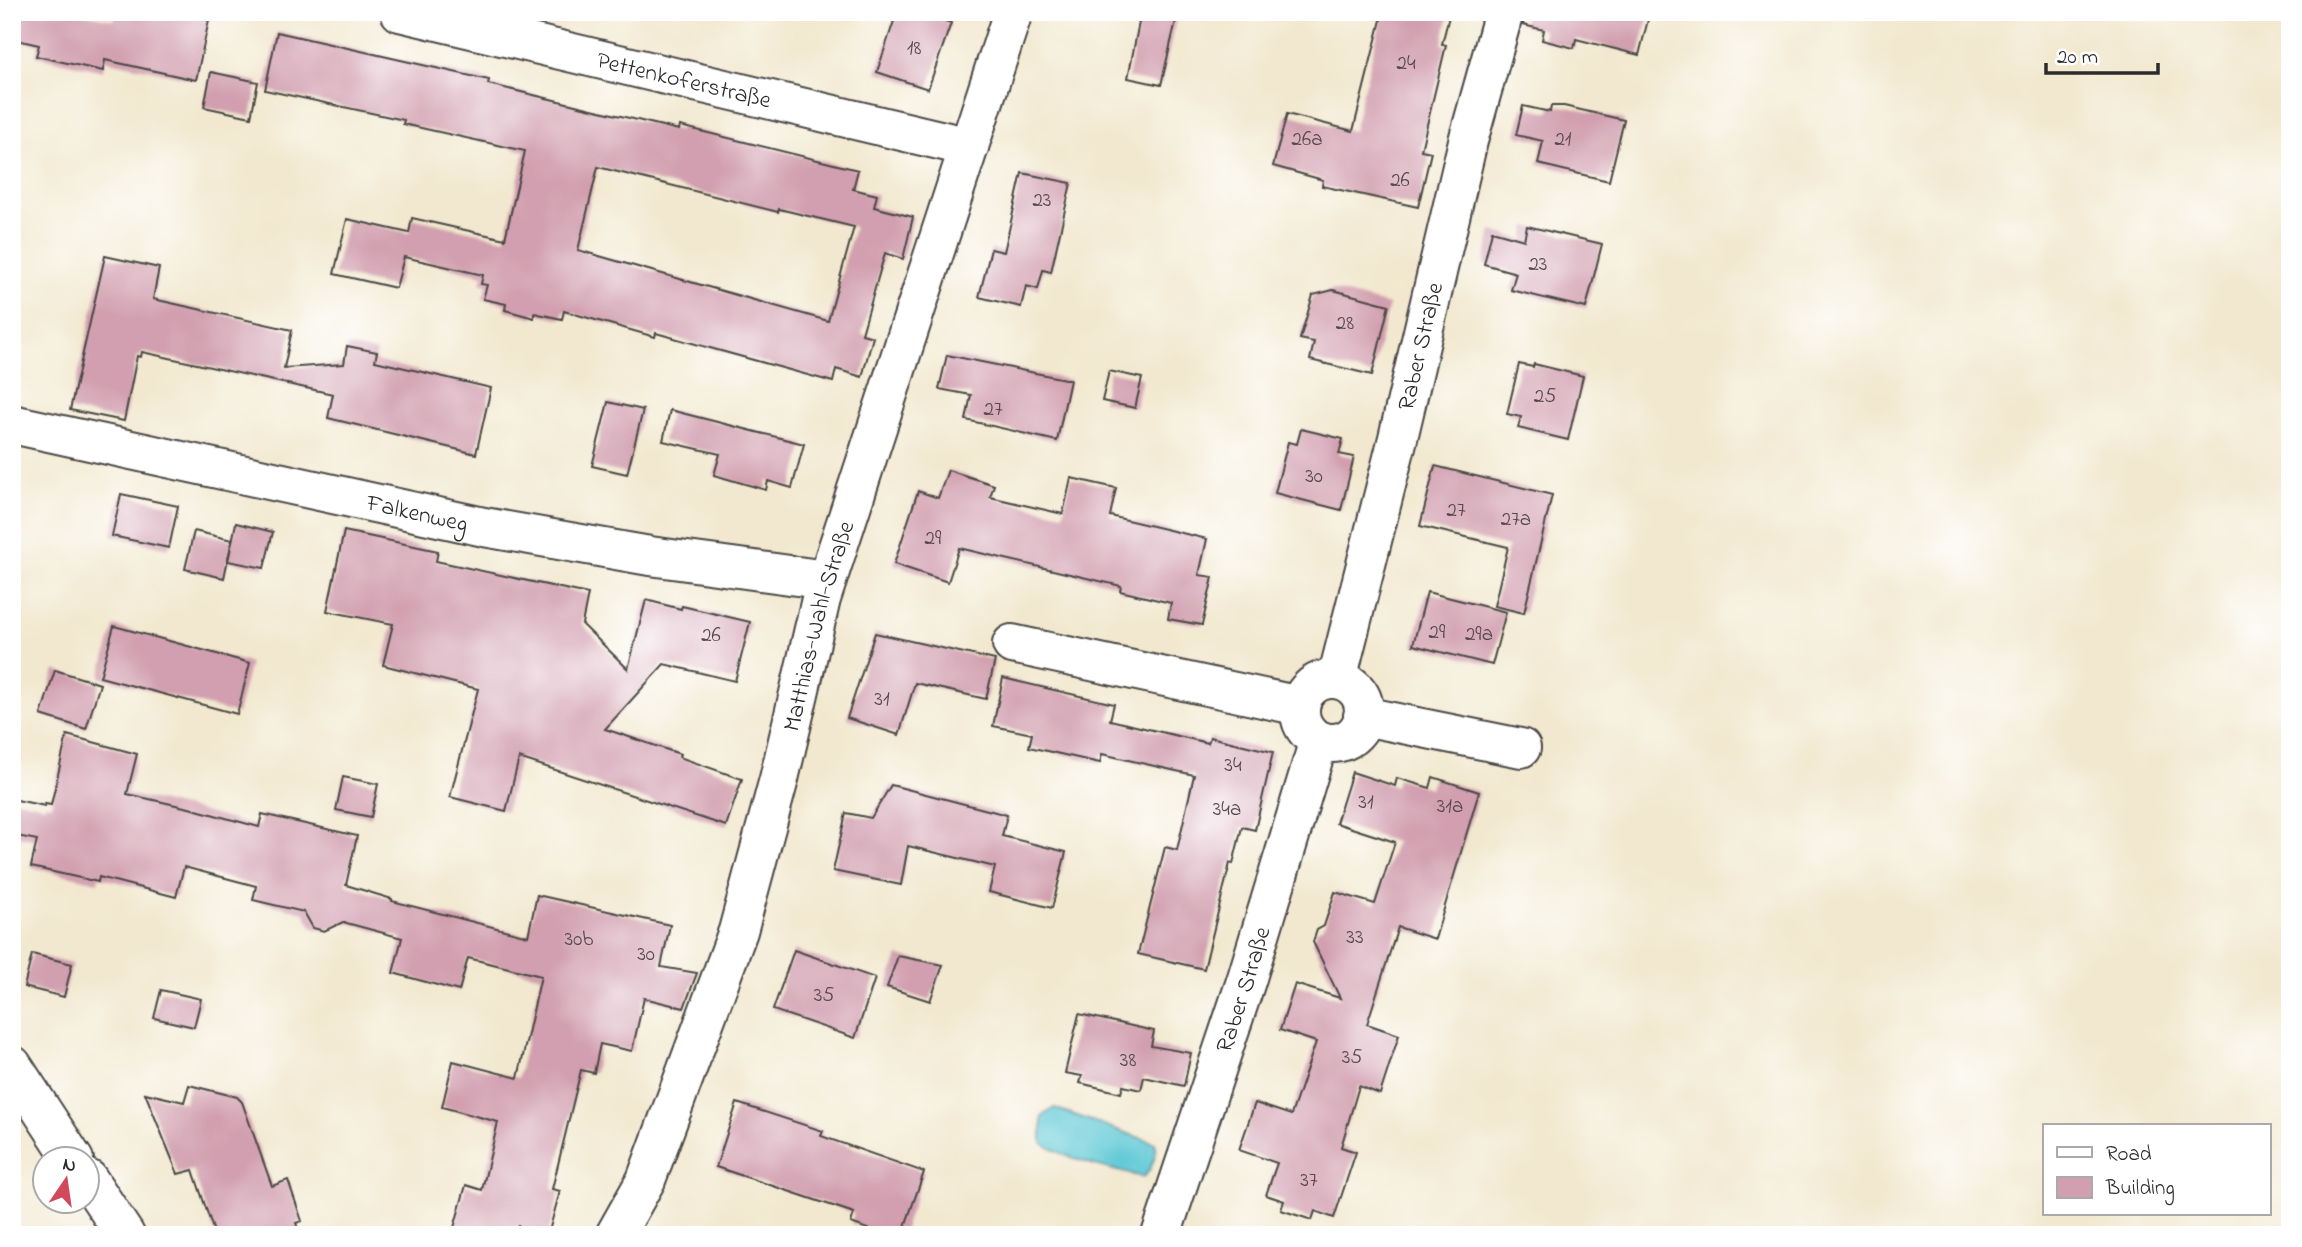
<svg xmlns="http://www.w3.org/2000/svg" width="2302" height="1247" font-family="'Indie Flower',sans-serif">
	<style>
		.water { fill: #5bc7d4; stroke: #437980; stroke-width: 2 }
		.building { fill: #d19faf; fill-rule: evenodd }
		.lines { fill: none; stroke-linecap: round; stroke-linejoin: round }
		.minor-casing { stroke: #494744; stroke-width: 42 }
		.minor { stroke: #fff; stroke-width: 38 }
		.labels { text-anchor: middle; stroke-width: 5; stroke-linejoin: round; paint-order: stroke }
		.number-label { font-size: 21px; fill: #54484c }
		.street-label { font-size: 24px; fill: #2b2b2b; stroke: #fff }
	</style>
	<rect width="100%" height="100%" fill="#fff"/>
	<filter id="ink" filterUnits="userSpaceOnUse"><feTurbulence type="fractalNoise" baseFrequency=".0143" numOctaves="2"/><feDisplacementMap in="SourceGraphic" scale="14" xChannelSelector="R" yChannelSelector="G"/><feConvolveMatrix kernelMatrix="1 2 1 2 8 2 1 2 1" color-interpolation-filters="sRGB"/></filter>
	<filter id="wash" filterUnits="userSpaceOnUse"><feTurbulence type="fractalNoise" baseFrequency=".00686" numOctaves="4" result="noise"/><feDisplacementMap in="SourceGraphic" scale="28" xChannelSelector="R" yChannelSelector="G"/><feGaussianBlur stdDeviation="1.57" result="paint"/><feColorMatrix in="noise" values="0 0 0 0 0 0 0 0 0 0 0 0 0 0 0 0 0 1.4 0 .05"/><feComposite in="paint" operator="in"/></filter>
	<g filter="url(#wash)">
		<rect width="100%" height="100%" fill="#f2e8cf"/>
		<path class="water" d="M 1054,1108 L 1155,1143 C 1158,1153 1151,1171 1143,1177 C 1109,1169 1070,1161 1042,1143 L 1042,1117 Z"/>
		<g id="blocks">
			<g class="building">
				<polygon points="12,12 75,12 114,20 116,12 174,12 209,20 196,80 105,60 103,71 36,56 39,45 12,39"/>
				<polygon points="897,12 919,12 951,23 928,89 877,72"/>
				<polygon points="1141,12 1178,12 1161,85 1128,78"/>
				<polygon points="1383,12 1450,12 1442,44 1446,45 1421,150 1431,152 1418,207 1322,186 1323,180 1273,166 1287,114 1353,131"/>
				<polygon points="1525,12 1650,12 1639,55 1576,39 1574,48 1542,40 1544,30 1523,25"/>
				<path d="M 277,32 L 489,80 L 488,84 L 600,111 L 679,130 L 680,126 L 858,170 L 853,189 L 877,195 L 874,207 L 913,217 L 903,259 L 885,253 L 862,334 L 873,337 L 862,377 L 836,369 L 833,382 L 656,333 L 655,337 L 564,311 L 562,319 L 534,313 L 534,318 L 505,310 L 506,304 L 483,299 L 487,285 L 481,284 L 483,275 L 404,257 L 396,288 L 334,274 L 347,219 L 409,233 L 412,218 L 505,239 L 525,151 L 403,124 L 404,120 L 265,90 ZM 598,167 L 778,212 L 779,209 L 854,227 L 828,321 L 578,250 Z"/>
				<polygon points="211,72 258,82 251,117 204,107"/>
				<polygon points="1523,106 1550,112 1551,106 1564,106 1624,120 1609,181 1538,164 1543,141 1516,135"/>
				<polygon points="1022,173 1071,183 1051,272 1043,270 1038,289 1026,286 1021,307 979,297 991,249 1004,252"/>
				<polygon points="1527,226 1602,244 1586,308 1511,290 1516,273 1484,264 1492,231 1524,240"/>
				<polygon points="105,256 159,268 153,299 292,330 284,368 344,364 347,346 377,352 375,361 491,388 476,454 328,418 333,394 142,352 141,357 137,356 124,421 70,410"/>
				<polygon points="1333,290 1389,305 1372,375 1310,360 1314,342 1300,339 1313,295"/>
				<polygon points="947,355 1070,380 1057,441 966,420 971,395 939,389"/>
				<polygon points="1519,364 1533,367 1534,364 1583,376 1568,440 1518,428 1521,417 1507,414"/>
				<polygon points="1109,371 1142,378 1135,408 1102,401"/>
				<polygon points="608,402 643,410 627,474 592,466"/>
				<polygon points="670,410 804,444 792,488 768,481 766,490 714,475 720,454 663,441"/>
				<polygon points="1301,429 1343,439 1339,454 1354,457 1341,510 1275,493 1288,442 1297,444"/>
				<polygon points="1435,466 1552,495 1524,613 1494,606 1508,547 1420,526"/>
				<polygon points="948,470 994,485 990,497 1063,514 1071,478 1116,488 1110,516 1207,539 1199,575 1213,577 1202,625 1168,619 1171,603 1120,591 1121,586 959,548 948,582 894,564 918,491 938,498"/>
				<polygon points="121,494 178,506 169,548 112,536"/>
				<polygon points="236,523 273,532 264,568 228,561"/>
				<polygon points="194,531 232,540 224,578 185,569"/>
				<polygon points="344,531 438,551 436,561 588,594 582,624 628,669 646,600 681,609 682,606 750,622 735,681 664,664 605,729 680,754 679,757 742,779 726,826 519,758 506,811 450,797 478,689 383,665 393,624 327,611"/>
				<polygon points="1427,592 1506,612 1492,665 1413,645"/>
				<polygon points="114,626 250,663 237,714 100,677"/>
				<polygon points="875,633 995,660 986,699 915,683 899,735 847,718"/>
				<polygon points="55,670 100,684 86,729 41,715"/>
				<polygon points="1003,678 1114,704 1110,720 1208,743 1210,737 1273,752 1255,830 1242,827 1233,864 1230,863 1204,969 1138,954 1165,847 1177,850 1194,775 1102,754 1100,763 1029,747 1032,734 993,726"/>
				<polygon points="67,735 137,754 127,794 189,808 259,827 262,814 357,836 346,885 392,899 392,901 528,936 537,895 670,925 661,967 697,973 684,1008 644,998 632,1051 600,1044 594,1073 581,1070 552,1189 560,1191 548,1235 518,1226 515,1235 452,1235 466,1185 482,1190 498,1122 442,1107 453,1061 518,1078 541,976 468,958 459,991 393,973 402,938 343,922 324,931 313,928 304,912 253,900 256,886 184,867 176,897 99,877 98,882 31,867 37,840 12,835 12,799 45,806 45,804 51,805"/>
				<polygon points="1352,772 1395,786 1397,778 1430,788 1433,777 1479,792 1435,939 1398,927 1367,1024 1399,1035 1380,1094 1359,1086 1341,1147 1356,1152 1334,1218 1315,1211 1312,1220 1281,1210 1284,1201 1266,1195 1277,1163 1239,1150 1255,1103 1291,1115 1316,1042 1280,1030 1295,984 1340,998 1313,942 1317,930 1324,926 1335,892 1375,904 1395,842 1336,823"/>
				<polygon points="343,777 378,784 371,817 336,810"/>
				<polygon points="891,785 1007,815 1002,836 1066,852 1052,908 989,892 995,867 908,846 901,885 833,871 846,813 871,818"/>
				<polygon points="794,950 875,978 855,1038 773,1010"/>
				<polygon points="32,954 72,964 64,997 24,987"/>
				<polygon points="898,956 943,965 930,1001 887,987"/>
				<polygon points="161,990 201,999 194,1027 154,1018"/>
				<polygon points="1079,1014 1154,1031 1151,1046 1191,1053 1184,1086 1144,1077 1141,1090 1123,1086 1121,1093 1080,1083 1082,1076 1065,1073"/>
				<polygon points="189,1085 237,1097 242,1102 272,1186 288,1180 302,1221 296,1223 300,1235 215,1235 193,1170 178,1174 145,1093 184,1102"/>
				<polygon points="737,1103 823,1131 821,1136 924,1172 902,1235 884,1235 851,1223 854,1213 716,1167"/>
			</g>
		</g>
	</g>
	<g filter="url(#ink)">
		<use href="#blocks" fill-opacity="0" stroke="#494744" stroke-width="2"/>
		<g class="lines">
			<g class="minor-casing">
				<g id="minor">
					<path id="s1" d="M 400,12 L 969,147"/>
					<path id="s2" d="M 12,424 L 484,527 L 650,556 L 827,580"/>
					<polyline points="1012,644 1300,706"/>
					<circle cx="1332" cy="711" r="32"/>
					<path id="s3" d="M 1337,679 L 1398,438 L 1468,141 L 1504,12"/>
					<polyline points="1363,716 1521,748"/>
					<polyline points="12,1065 74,1160"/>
					<polyline points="88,1179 125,1235"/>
					<path id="s4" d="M 615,1235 L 646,1180 L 738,931 L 779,779 L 821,599 L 1013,12"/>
					<path id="s5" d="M 1161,1235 L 1246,981 L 1319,740"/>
				</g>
			</g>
			<use href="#minor" class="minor"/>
		</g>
	</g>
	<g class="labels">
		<g class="number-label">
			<text x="914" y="54">18</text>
			<text x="1406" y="69">24</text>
			<text x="1307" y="145">26a</text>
			<text x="1563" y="145">21</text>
			<text x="1400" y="186">26</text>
			<text x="1042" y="206">23</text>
			<text x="1538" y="270">23</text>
			<text x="1345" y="329">28</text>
			<text x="1545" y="402">25</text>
			<text x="993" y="415">27</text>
			<text x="1314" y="482">30</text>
			<text x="1456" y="516">27</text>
			<text x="1516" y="525">27a</text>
			<text x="933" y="544">29</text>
			<text x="1437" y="638">29</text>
			<text x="1479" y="640">29a</text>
			<text x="711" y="641">26</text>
			<text x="882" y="705">31</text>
			<text x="1233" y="771">34</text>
			<text x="1366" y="808">31</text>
			<text x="1450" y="812">31a</text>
			<text x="1227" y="815">34a</text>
			<text x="1355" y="943">33</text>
			<text x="579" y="945">30b</text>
			<text x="646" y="960">30</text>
			<text x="824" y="1001">35</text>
			<text x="1352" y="1063">35</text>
			<text x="1128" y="1066">38</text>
			<text x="1309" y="1186">37</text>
		</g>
		<g class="street-label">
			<text dy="8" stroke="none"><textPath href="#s1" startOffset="292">Pettenkoferstraße</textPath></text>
			<text dy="8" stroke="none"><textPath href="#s3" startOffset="343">Raber Straße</textPath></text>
			<text dy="8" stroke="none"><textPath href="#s2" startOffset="415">Falkenweg</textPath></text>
			<text dy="8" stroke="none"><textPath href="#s4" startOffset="644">Matthias-Wahl-Straße</textPath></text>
			<text dy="8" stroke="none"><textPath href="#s5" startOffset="259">Raber Straße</textPath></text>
		</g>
	</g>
	<rect width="2302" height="1247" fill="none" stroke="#fff" stroke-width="42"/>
	<rect x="2043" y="1124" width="228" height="91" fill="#ffffff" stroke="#aaaaaa" stroke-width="2"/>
	<rect x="2057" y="1147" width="35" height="10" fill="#ffffff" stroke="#aaaaaa" stroke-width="2"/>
	<text x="2106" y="1160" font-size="21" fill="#2b2b2b">Road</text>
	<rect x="2057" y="1177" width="35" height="21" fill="#d19faf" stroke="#aaaaaa" stroke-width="2"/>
	<text x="2106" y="1194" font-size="21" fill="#2b2b2b">Building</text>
	<g transform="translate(66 1180) rotate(13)"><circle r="33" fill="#ffffff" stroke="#aaaaaa" stroke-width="2"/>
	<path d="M0-5L12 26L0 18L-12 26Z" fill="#d1495b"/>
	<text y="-10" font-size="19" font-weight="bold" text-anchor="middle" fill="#2b2b2b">N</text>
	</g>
	<path d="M2046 63v10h112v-10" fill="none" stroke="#2b2b2b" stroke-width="3.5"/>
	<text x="2057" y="63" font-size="21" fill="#2b2b2b" stroke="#ffffff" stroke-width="5" paint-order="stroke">20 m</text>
</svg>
